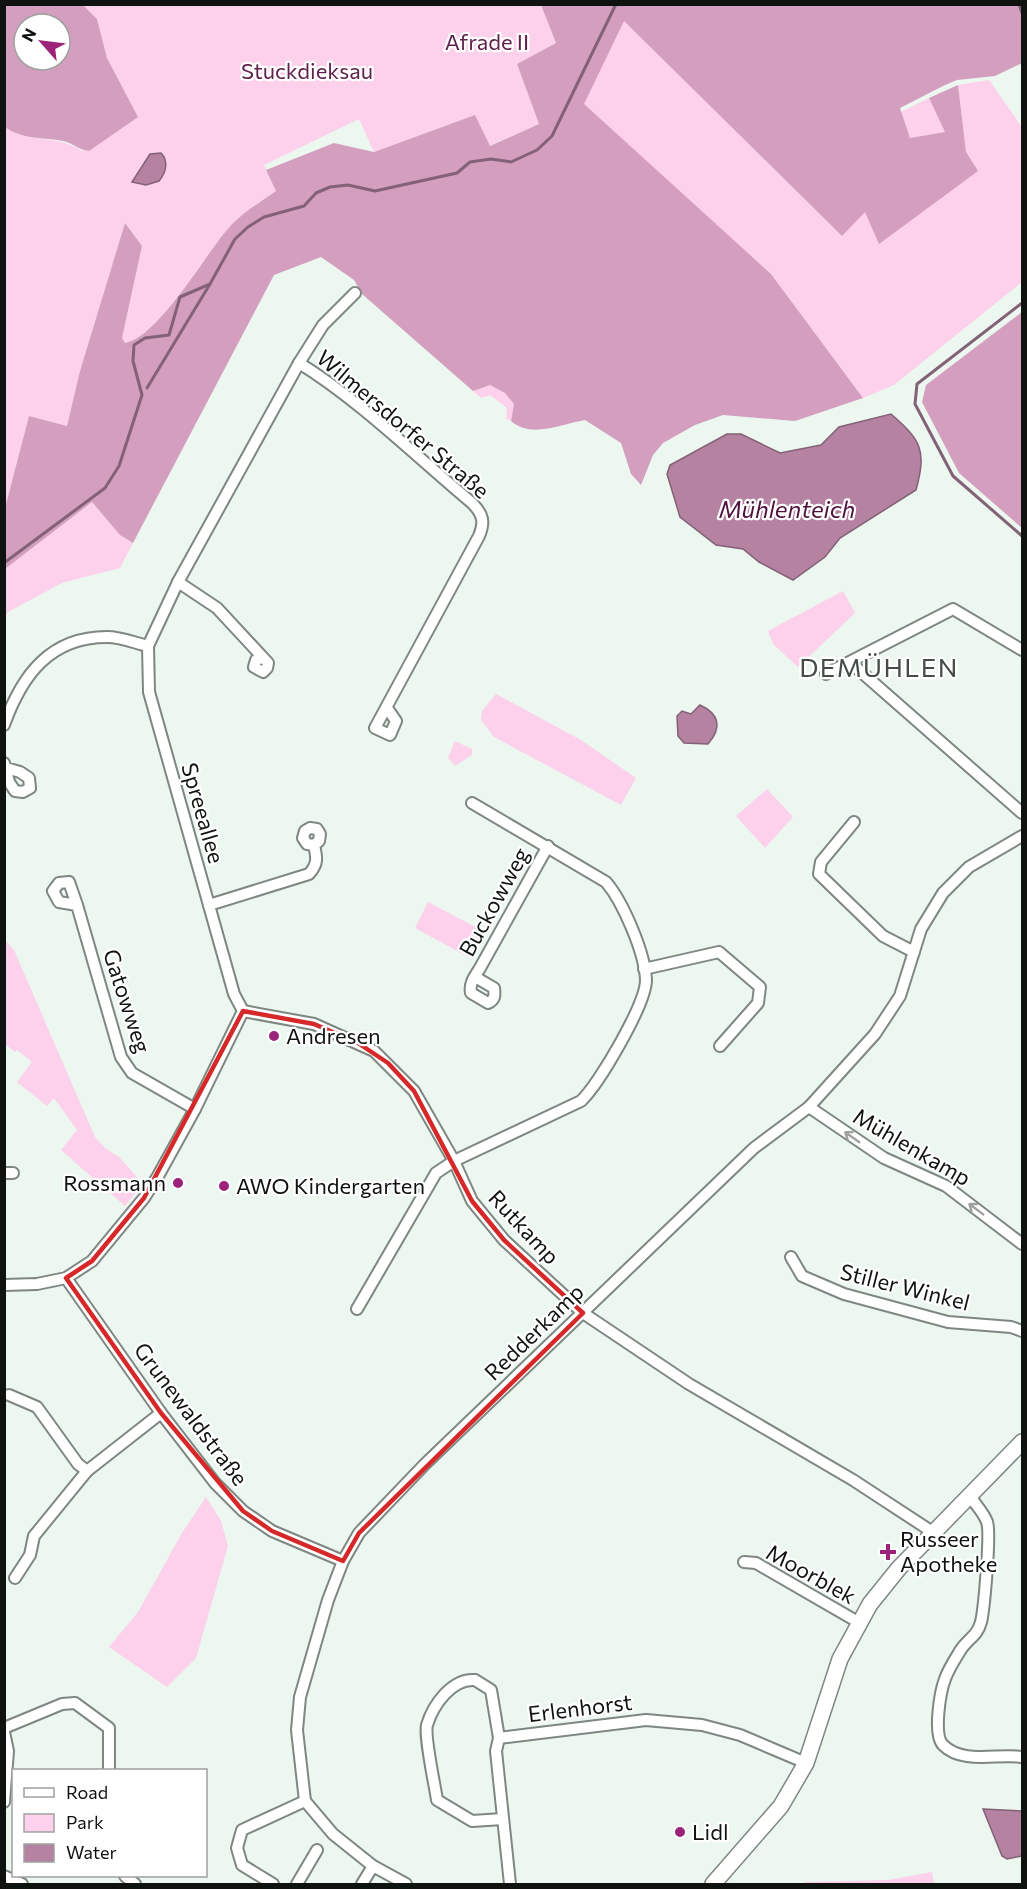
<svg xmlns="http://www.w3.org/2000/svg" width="1027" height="1889" font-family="Commissioner,sans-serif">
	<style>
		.green { fill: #fdd0eb }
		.forest { fill: #d49ebf; fill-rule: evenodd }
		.water { fill: #b582a1; stroke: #836176; stroke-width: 1.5 }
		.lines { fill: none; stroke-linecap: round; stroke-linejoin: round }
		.stream { stroke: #836176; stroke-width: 3 }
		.street-casing { stroke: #7e8781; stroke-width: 14 }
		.secondary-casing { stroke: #7e8781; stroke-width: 18 }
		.street { stroke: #fff; stroke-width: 10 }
		.secondary { stroke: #fff; stroke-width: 15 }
		.oneway { stroke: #9fa19f }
		.marked { fill: none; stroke: #d62828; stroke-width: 4.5; stroke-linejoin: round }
		.poi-dot { fill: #9c227a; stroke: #fff; stroke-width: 2 }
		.labels { text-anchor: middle; stroke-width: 4.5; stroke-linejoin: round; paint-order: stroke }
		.park-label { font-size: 22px; fill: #60214c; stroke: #fff }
		.street-label { font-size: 22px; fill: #0f1310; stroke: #fff }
		.poi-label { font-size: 22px; fill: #0f1310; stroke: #fff; text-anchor: start }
		.water-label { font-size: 24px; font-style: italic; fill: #50123e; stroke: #fff }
		.quarter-label { font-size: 26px; letter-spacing: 1.5px; fill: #444c47; stroke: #fff }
	</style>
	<rect width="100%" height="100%" fill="#ecf7f0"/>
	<g class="green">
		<path d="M 76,5 L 541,5 L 556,43 L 517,64 L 539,124 L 489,146 L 475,115 L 374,152 L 359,119 L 264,165 L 276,191 C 259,203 240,215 226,231 C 203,258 159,336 125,343 L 122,338 L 142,246 L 125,223 L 80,371 L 67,426 L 29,416 L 5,508 L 5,127 C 28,144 59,134 82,151 L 138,117 L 107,58 L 97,19 L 84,6 Z"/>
		<polygon points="619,15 842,236 865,211 966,152 958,85 989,80 1022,127 1022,282 894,385 863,398 771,274 579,102"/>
		<polygon points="929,98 946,132 910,138 901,112"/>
		<path d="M 484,385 C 498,384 508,393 514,404 L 511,421 L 506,418 L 507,408 L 490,395 L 481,398 L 473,391 Z"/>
		<polygon points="92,502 120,535 133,543 120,568 62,583 8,612 5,617 5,569"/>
		<polygon points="843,591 855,613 798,667 773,644 768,631"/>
		<polygon points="496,694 581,740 636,778 621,805 494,737 481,720 482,711"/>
		<polygon points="455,741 472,749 472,755 455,766 448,758"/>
		<polygon points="767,789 793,817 765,848 736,816"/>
		<polygon points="428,902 483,931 468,957 415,928"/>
		<polygon points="4,939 14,950 95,1137 105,1148 119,1157 143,1184 125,1206 61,1150 77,1130 54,1098 47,1106 17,1082 32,1062 17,1050 15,1052 5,1044"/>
		<polygon points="206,1497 221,1521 228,1546 196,1658 167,1687 109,1647 138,1612 182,1533"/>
		<polygon points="932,1872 934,1884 804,1884 804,1882 888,1880"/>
	</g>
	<g class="forest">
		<path d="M 76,5 L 84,6 L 97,19 L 107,58 L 138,117 L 89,151 C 79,150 73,143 63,141 C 42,137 23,140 5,127 L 5,5 ZM 24,24 L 60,24 L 60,60 L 24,60 Z"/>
		<path d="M 541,5 L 1022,5 L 1022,63 L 995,76 L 957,80 L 943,86 L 900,108 L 910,138 L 945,132 L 929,98 L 958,85 L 966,152 L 978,171 L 879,244 L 865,212 L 842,236 L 624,21 L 584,104 L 771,274 L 863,398 L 795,421 L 723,415 L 695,425 L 663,443 L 653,455 L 641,485 L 631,474 L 621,443 L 585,420 C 561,424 531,439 511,421 L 514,404 L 505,393 L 490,385 L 473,391 L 362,294 L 354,280 L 321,257 L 274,275 L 133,543 L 120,535 L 92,502 L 5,569 L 5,508 L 29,416 L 67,426 L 80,371 L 125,223 L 142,246 L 122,338 L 125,343 C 158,337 204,257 226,231 C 240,214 259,203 276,191 L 266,170 L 334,143 L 374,152 L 475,115 L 490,146 L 539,124 L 517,64 L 556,43 Z"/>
		<polygon points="1022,312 1022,528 959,473 922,402 926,385"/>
	</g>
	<g class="water">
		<path d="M 161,153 C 169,161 166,173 159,181 L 146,185 L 132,182 L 150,154 Z"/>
		<path d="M 891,414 C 921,440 927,450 916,490 L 840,538 L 825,557 L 793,580 L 759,562 L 743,549 L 716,545 L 680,517 L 667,474 L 670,465 L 727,434 L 741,434 L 780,453 L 821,445 L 839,427 Z"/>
		<path d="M 700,705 C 720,714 722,728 708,744 L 684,743 L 678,736 L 677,716 L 682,711 L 691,714 Z"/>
		<polygon points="983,1809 1022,1811 1022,1856 1007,1859 1002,1856"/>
	</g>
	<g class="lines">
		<g class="stream">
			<polyline points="1019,4 1022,13"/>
			<polyline points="1022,303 917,384 915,404 953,476 1022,536"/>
			<polyline points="147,388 210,284"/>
			<polyline points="4,563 105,488 119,466 142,395 133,361 134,345 145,338 169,335 180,297 210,284 235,239 248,227 264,217 304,206 316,193 330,187 348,185 375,191 457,173 470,162 491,159 511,162 537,150 552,136 616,4"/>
		</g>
		<g class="street-casing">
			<g id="street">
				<path d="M 299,363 C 358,399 418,458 472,503 C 483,514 485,522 479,536 L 375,728 L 390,735 L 396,721 L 387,708"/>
				<polyline points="178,582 217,608 268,663 267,668 263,672 254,667 256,660 261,658"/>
				<polyline points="851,663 1022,813"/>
				<polyline points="826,674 953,609 1022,650"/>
				<path d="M 4,725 C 22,675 50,637 107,637 C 121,637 135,643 148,646"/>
				<polyline points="4,763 9,782 15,791 23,792 30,788 29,778 20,772 6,768"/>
				<polyline points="854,822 821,862 819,874 883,936 914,952"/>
				<polyline points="77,905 59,902 53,891 59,883 69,882 77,905 121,1057 132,1073 195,1109"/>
				<path d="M 209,905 L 309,874 C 318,864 317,858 314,845 L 307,844 L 303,838 L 305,831 L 310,828 L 317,829 L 320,834 L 319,841 L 314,845"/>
				<polyline points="644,969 719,952 760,987 758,1003 720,1046"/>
				<path d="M 475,977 L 494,988 C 495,995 495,1000 488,1003 L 471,993 C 469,983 475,976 480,968 L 539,862 L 548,846"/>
				<polyline points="243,1011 314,1024 374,1051 414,1091 454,1161 472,1201 504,1240 583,1313 689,1384 853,1480 934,1533"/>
				<polyline points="243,1011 234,994 149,692 148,646 178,582 299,363 323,325 355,293"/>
				<polyline points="809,1107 884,1158 946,1186 1022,1244"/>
				<polyline points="4,1173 13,1173"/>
				<polyline points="791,1257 802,1276 844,1294 948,1322 1011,1327 1022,1331"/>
				<polyline points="66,1278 161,1413 215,1483 243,1511 272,1531 343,1561"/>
				<polyline points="4,1285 37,1284 66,1278 92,1261 144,1198 158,1176 195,1109 243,1011"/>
				<path d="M 357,1309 L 436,1173 L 454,1161 L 581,1101 C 599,1084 646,1004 646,980 C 645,953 623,902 606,882 L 472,803"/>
				<polyline points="9,1395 37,1407 78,1464 87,1471"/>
				<path d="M 970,1496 C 975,1504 984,1513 987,1522 C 991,1533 984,1610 981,1622 C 977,1637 967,1639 960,1651 C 955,1659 948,1670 945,1679 C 940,1692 933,1735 943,1745 C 963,1765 998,1753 1022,1757"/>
				<polyline points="744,1562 756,1563 858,1622"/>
				<polyline points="15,1578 30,1555 34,1536 87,1471 161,1413"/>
				<polyline points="4,1728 62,1704 75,1703 109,1728 109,1770"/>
				<polyline points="4,1732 8,1751 4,1802"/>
				<path d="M 499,1738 L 491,1690 L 475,1680 C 452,1678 433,1705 427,1725 C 424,1736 435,1786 437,1800 L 472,1821 L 503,1819"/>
				<polyline points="4,1876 22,1884"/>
				<polyline points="125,1876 135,1884"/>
				<polyline points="273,1884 242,1865 237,1848 242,1830 305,1801"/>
				<polyline points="297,1884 317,1850"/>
				<polyline points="362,1884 373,1866"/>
				<polyline points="406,1884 373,1866 333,1834 305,1801 297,1730 300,1697 328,1600 343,1561 359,1533 425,1464 730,1171 754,1148 809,1107 875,1034 900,996 921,929 943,893 969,867 1022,836"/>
				<polyline points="510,1884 496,1751 499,1738 646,1720 702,1725 740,1735 806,1763"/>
			</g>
		</g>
		<g class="secondary-casing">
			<polyline id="secondary" points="713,1884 781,1806 806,1763 840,1659 870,1604 899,1568 1022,1442"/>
		</g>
		<use href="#street" class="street"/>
		<use href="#secondary" class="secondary"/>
	</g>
	<defs><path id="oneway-shaft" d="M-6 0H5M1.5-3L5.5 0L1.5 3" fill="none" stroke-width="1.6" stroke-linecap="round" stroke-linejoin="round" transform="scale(1.5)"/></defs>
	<g class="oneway">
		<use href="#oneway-shaft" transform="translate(852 1137) rotate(-145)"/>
		<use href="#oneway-shaft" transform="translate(976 1209) rotate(-143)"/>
	</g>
	<path class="marked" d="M 243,1011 L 314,1024 L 358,1043 L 388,1063 L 414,1091 L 472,1201 L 504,1240 L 583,1313 L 359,1533 L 343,1561 L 272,1531 L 243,1511 L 161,1413 L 66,1278 L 92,1261 L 144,1198 Z"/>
	<g class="poi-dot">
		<circle cx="274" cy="1036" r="6"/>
		<circle cx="178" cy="1183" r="6"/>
		<circle cx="224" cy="1186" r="6"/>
		<path d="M885 1543h6v6h6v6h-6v6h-6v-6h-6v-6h6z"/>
		<circle cx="680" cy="1832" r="6"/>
	</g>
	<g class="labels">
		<g class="park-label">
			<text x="487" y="50">Afrade II</text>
			<text x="307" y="79">Stuckdieksau</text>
		</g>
		<g class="street-label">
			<text transform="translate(403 424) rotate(40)" y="8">Wilmersdorfer Straße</text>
			<text transform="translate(203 813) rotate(74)" y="8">Spreeallee</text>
			<text transform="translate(494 902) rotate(-61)" y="8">Buckowweg</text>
			<text transform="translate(127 1001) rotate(72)" y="8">Gatowweg</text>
			<text transform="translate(912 1147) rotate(30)" y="8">Mühlenkamp</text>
			<text transform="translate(524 1227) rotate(47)" y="8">Rutkamp</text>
			<text transform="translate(905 1287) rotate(14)" y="8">Stiller Winkel</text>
			<text transform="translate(534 1332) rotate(-44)" y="8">Redderkamp</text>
			<text transform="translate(191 1414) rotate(53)" y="8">Grunewaldstraße</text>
			<text transform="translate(811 1574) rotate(29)" y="8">Moorblek</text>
			<text transform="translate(580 1708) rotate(-7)" y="8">Erlenhorst</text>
		</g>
		<g class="poi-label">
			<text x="286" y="1044">Andresen</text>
			<text x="166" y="1191" text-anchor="end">Rossmann</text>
			<text x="236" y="1194">AWO Kindergarten</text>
			<text x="900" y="1547">Russeer<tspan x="900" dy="25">Apotheke</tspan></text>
			<text x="692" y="1840">Lidl</text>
		</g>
		<g class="water-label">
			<text x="787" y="518">Mühlenteich</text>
		</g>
		<g class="quarter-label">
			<text x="879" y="677">DEMÜHLEN</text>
		</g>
	</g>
	<rect width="1027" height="1889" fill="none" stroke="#0f1310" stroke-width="12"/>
	<rect x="12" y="1769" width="195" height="108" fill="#ffffff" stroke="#9fa19f" stroke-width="1.5"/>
	<rect x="24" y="1788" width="30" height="9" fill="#ffffff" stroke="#9fa19f" stroke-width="1.5"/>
	<text x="66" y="1799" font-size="18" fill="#0f1310">Road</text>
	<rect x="24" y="1814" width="30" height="18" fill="#fdd0eb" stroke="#9fa19f" stroke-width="1.5"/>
	<text x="66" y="1829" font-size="18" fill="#0f1310">Park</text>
	<rect x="24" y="1844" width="30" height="18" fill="#b582a1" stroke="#9fa19f" stroke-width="1.5"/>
	<text x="66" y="1859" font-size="18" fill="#0f1310">Water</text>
	<g transform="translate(42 42) rotate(298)"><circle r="28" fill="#ffffff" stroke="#9fa19f" stroke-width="1.5"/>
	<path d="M0-4.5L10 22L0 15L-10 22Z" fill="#9c227a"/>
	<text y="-9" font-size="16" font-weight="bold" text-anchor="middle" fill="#0f1310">N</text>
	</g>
</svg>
